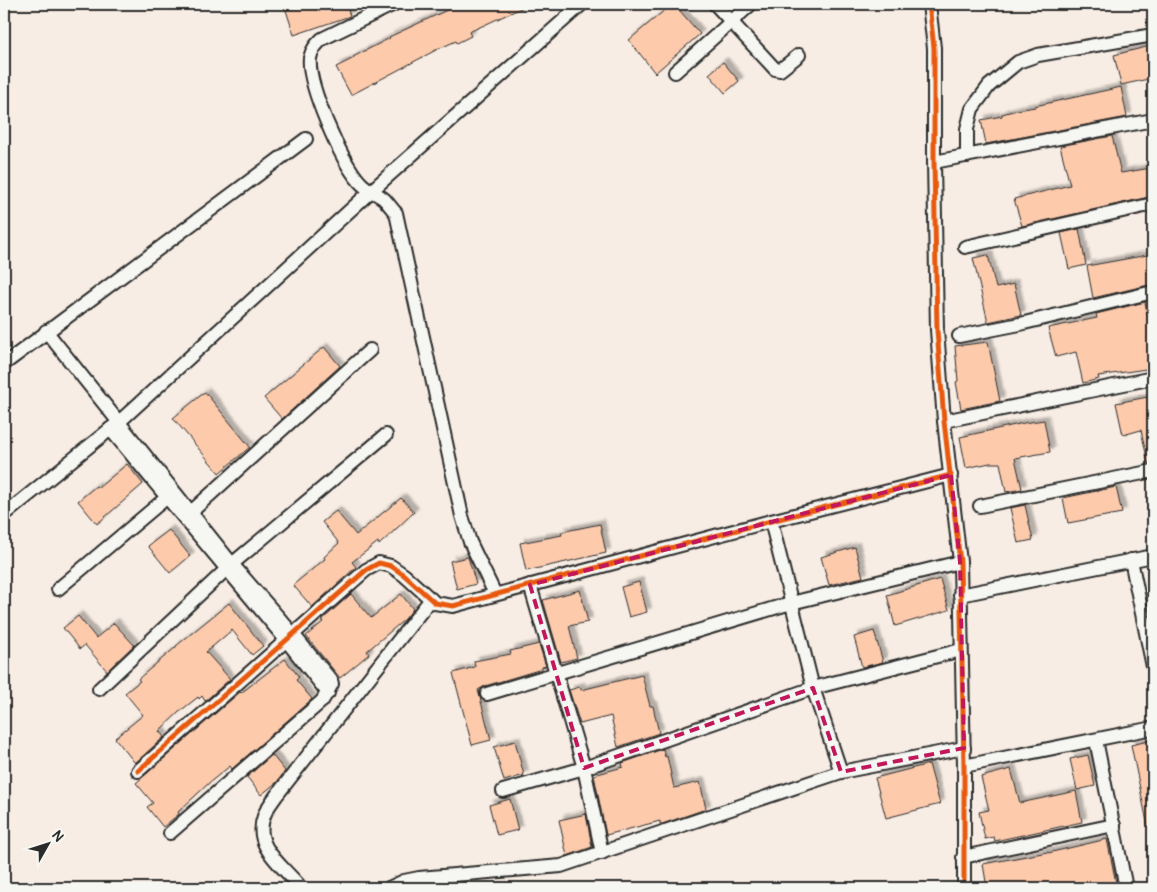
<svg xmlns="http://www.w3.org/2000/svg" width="1157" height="892" font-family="Pangolin,sans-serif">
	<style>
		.building { fill: #fdcaac; stroke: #2b2b2b; filter: url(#shadow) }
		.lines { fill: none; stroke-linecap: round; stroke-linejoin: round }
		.street-casing { stroke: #2b2b2b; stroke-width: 16 }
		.street { stroke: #f6f6f2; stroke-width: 12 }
		.cycleway-casing { stroke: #f6f6f2; stroke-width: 8 }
		.cycleway { stroke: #e8590c; stroke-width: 5 }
		.marked { fill: none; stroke: #c2185b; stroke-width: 4; stroke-dasharray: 10 6; stroke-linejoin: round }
	</style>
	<defs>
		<filter id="shadow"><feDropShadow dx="4.5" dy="-4.5" stdDeviation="1" flood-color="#0004"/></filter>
	</defs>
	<rect width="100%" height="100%" fill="#f7ede4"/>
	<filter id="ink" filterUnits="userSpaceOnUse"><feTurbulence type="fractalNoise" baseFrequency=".02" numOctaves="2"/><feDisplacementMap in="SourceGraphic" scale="10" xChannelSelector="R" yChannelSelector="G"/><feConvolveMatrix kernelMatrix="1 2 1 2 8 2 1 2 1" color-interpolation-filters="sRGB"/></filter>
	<g filter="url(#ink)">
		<g class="building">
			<polygon points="284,4 346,4 350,16 294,35"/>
			<polygon points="460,4 530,4 469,32 471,36 457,43 456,41 436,50 351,95 336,67 354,58 353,57 390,38 389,37"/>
			<polygon points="672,4 674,4 700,34 655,73 629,40"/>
			<polygon points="1150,46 1153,57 1153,78 1121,85 1114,55"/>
			<polygon points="723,62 739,81 725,93 709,74"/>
			<polygon points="1121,87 1127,117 986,144 981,120 1002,116 1002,114 1017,110 1035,107 1035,106"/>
			<polygon points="1112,136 1121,173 1151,168 1153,176 1153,196 1022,226 1014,199 1070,185 1060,146"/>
			<polygon points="1079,229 1086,265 1069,269 1061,233"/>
			<polygon points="1153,254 1153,284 1093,298 1087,266"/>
			<polygon points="988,255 996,288 1014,284 1021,315 988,322 973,258"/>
			<polygon points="1145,302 1153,344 1153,368 1098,376 1099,379 1083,383 1076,352 1056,357 1048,328 1097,318 1096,314"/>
			<polygon points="988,342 1000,401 961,409 956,382 958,381 955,346"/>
			<polygon points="324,347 340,366 282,419 264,398"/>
			<polygon points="205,392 250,447 219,473 173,418"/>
			<polygon points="1153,396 1153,462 1148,463 1141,430 1123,435 1116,403"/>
			<polygon points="1044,420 1050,452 1015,458 1022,489 1006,492 1000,463 990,463 966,468 960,437 1024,423"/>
			<polygon points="127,464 143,484 97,524 78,501 96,486 98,488"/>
			<polygon points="1116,487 1122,513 1068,523 1063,498"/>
			<polygon points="401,498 414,512 379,545 378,542 352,562 356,567 312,607 293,585 325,559 324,557 339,543 322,522 336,511 356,535"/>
			<polygon points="1025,505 1033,540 1018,543 1010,508"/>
			<polygon points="600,524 606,553 526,571 520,543 562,535 561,532"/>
			<polygon points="169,530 190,556 170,573 148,546"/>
			<polygon points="855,547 863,577 829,585 821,557"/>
			<polygon points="468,557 476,584 457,589 450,561"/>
			<polygon points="940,579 949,610 895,626 887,595"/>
			<polygon points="639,582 647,612 629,617 621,587"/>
			<polygon points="580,590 588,622 569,626 577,658 561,662 543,600"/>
			<polygon points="351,594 371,618 401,594 413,609 405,619 367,651 369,654 340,678 306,636 324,621 322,620"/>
			<polygon points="229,603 263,646 252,655 232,630 206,652 230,679 205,701 202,696 199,699 198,697 179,712 159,731 164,737 135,763 115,738 143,715 125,693 140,681 138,679 176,647 176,646"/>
			<polygon points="78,616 96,638 114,623 134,645 107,671 85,645 80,649 63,628"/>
			<polygon points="874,631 883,662 862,667 854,637"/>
			<polygon points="539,644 546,666 542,667 542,669 485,686 478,690 491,740 472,745 453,673 475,667 474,661 511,654 510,651"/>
			<polygon points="285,659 299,677 296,680 312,699 232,769 230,766 210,782 178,812 179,814 163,827 147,807 153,803 136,783 240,692 241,693"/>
			<polygon points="642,675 650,706 653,706 659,733 618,747 611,716 580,724 569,690 580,687 581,690"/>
			<polygon points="1153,740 1153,827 1148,827 1131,745"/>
			<polygon points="515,741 524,775 504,781 494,747"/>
			<polygon points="663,749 665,757 667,756 674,788 700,782 706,809 662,824 660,824 660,821 606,835 594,775 623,767 622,763"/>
			<polygon points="272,755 285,771 277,782 261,795 247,777"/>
			<polygon points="1088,755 1095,786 1077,790 1070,759"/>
			<polygon points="929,764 940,804 886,818 875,778"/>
			<polygon points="1011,769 1020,803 1076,791 1082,822 995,841 994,837 985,839 979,812 989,810 981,777"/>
			<polygon points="510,799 518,830 497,835 489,805"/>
			<polygon points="586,814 592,847 567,856 559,820"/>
			<polygon points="1107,839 1117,888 987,888 983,864 1048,852 1048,853"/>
		</g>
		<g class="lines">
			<g class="street-casing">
				<g id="street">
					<path d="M 394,4 L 322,39 C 316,45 312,49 310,58 C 307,84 341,161 359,181 C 367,191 376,192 384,199 C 388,203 392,209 396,213 L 462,516 L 470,542 L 495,594"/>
					<polyline points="715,4 775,69 780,70 799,55"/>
					<polyline points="929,4 934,48 934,162 937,330 944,421 960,562 964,766 964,888"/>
					<polyline points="675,72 751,4"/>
					<polyline points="967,156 967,129 972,109 989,86 1018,62 1038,55 1153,35"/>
					<polyline points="934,162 1153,120"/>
					<polyline points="965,247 1153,204"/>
					<polyline points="46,331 232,564 293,634 331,680 332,684 322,701 170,833"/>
					<polyline points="959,336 1020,324 1153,292"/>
					<polyline points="4,364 306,139"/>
					<polyline points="944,421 1153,378"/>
					<polyline points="110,429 286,640 328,693"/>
					<polyline points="980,506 1153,471"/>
					<polyline points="191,512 370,350"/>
					<polyline points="4,515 119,422 370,192 582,4"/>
					<polyline points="771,521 813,688 841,772"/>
					<polyline points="1131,560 1153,667"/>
					<polyline points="530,585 584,768 602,853"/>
					<polyline points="58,589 172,493"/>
					<polyline points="960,595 1153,556"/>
					<polyline points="99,689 232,564 386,435"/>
					<polyline points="487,694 791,603 960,562"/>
					<polyline points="1096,740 1126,888"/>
					<polyline points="964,766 1153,728"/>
					<polyline points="138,771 366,570 379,563 391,566 404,575 435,603 453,606 771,521 951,475"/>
					<polyline points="503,791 584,768 813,688 961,650"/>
					<polyline points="963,857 1114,825"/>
					<path d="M 301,888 C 285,867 252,848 264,816 C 266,809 272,802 276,796 L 431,599"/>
					<polyline points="389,888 404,881 419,878 561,866 841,772 964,748"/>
				</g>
			</g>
			<use href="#street" class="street"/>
			<g class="cycleway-casing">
				<g id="cycleway">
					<polyline points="929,4 934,48 934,162 937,330 944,421 960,562 964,766 964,888"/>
					<polyline points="138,771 366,570 379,563 391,566 404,575 435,603 453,606 771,521 951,475"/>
				</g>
			</g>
			<use href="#cycleway" class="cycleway"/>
		</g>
	</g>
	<path class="marked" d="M 951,475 L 960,562 L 964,748 L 841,772 L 813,688 L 584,768 L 530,585 Z"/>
	<rect width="1157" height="892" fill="none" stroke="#f6f6f2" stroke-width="20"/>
	<rect x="10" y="10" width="1137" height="872" fill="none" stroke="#2b2b2b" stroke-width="2" filter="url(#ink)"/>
	<g transform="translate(48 844) rotate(51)" stroke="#f6f6f2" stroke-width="4" paint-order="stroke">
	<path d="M0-4L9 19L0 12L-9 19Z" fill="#2b2b2b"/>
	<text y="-8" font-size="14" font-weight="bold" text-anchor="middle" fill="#2b2b2b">N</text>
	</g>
</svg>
